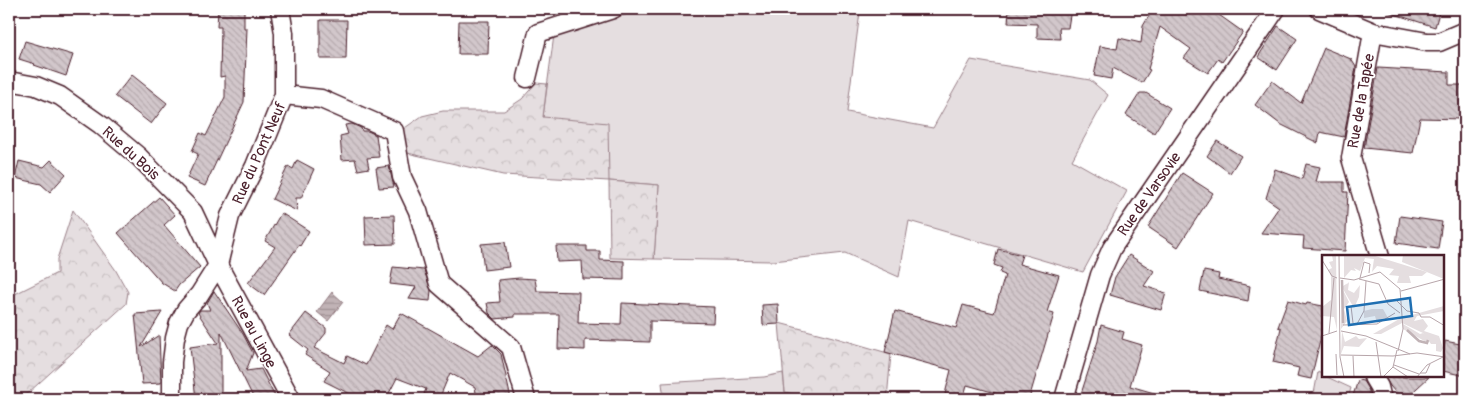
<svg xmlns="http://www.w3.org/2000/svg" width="1474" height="408" font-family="Pangolin,sans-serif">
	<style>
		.green { fill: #e5dee0; stroke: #987e86 }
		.forest { fill: url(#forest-crowns); stroke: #987e86 }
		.water { fill: url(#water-rules); stroke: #91787e }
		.building { fill: url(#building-back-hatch); stroke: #4a1f2b }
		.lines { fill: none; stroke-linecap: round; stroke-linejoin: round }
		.minor-casing { stroke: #4a1f2b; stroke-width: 21 }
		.minor { stroke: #fff; stroke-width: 18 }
		.labels { text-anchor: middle; stroke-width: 4; stroke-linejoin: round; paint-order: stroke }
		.street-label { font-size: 15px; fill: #4a1f2b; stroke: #fff }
		.inset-river { fill: none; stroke: #c1b3b6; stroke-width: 2.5 }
		.inset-road { fill: none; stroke: #b7a5aa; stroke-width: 1 }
		.view { fill: #1f6fb2; fill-opacity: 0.15; stroke: #1f6fb2; stroke-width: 2.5 }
		.inset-edge { fill: none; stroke: #4a1f2b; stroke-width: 2.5 }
	</style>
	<defs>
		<pattern id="forest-crowns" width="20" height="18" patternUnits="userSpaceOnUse" patternTransform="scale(1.25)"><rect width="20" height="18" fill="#e5dee0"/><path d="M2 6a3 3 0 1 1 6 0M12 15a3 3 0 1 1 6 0" fill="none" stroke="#c6bec0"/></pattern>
		<pattern id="water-rules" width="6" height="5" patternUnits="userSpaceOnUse" patternTransform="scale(1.25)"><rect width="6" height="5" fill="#c1b3b6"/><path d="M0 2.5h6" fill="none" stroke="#9f9194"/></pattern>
		<pattern id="building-back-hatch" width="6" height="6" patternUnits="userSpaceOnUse" patternTransform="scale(1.25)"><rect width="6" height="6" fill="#d2c7cb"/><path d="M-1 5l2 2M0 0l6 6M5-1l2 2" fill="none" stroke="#b6aaae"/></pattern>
	</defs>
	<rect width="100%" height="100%" fill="#fff"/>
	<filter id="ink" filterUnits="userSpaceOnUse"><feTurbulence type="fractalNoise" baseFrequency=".02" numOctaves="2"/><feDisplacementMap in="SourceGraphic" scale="10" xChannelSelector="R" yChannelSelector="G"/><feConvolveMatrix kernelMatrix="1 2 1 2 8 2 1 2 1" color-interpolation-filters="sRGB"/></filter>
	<g filter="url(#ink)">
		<g class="green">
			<polygon points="646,9 827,9 860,12 847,112 933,128 971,60 1090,80 1108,95 1072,160 1127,191 1083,272 909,221 899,277 845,253 773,261 654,259 659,185 609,181 543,117 554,35"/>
			<polygon points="1318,372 1323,375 1323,377 1327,377 1351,388 1348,399 1313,399"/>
			<polygon points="783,373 785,392 813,399 664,399 662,383 764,377"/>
		</g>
		<g class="forest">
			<polygon points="536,83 547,84 543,117 608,123 609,181 659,185 654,259 610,258 609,181 503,175 403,152 399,132 422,116 443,111 504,111 522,99"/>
			<polygon points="73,210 115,269 128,292 126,304 28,393 14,399 9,399 9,297 57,273 57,259"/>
			<polygon points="779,323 833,337 891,354 887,399 813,399 785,392"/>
		</g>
		<polygon class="water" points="332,292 343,302 328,321 317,312"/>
		<g class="building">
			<polygon points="218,9 244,9 244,28 247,28 244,102 205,186 187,178 198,154 192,151 200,133 206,136 225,97 225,76 220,77 221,27 217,27"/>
			<polygon points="1009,9 1071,9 1068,28 1059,28 1060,39 1037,38 1037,24 1008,23"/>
			<polygon points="1153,9 1223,9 1219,15 1243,32 1222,62 1218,59 1208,73 1184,58 1191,49 1160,27 1148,69 1150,70 1142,83 1113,68 1111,79 1094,76 1100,46 1117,49 1119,38 1141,43 1143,26"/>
			<polygon points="1389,9 1440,9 1435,27 1388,12"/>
			<polygon points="320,20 347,20 346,59 320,59"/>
			<polygon points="459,21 489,21 488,54 458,54"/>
			<polygon points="1278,26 1297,39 1277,70 1258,57"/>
			<polygon points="25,41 73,55 66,76 34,65 35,64 19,59"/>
			<polygon points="1324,48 1351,59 1356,67 1344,137 1320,132 1318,143 1280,124 1255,105 1272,81 1301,103"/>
			<polygon points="1378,68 1449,72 1449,85 1465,85 1465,116 1462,116 1462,119 1420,118 1413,153 1364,148"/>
			<polygon points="132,75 167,103 151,124 115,96"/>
			<polygon points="1140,93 1146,93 1170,108 1154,133 1126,115"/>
			<polygon points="352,124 361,128 362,131 368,131 376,135 379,157 367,158 369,168 358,170 355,159 342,160 340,136 348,134 345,125"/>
			<polygon points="1217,141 1241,156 1230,173 1207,156"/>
			<polygon points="51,160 66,174 50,192 41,184 15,178 19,161 44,167"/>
			<polygon points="297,160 314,169 301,198 296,198 297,211 272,199 288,166 293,169"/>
			<polygon points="1306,164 1320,167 1316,182 1344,182 1344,192 1348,192 1345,251 1303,248 1304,236 1261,233 1279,207 1266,198 1275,169 1302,179"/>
			<polygon points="389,166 394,187 379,188 376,168"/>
			<polygon points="1182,173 1213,193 1178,247 1148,227"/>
			<polygon points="159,197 175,215 164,225 200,267 179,285 175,291 162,283 118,233"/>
			<polygon points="281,213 309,231 300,246 299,245 264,295 248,283 275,247 265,241"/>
			<polygon points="394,215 395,244 366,245 365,216"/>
			<polygon points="1400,216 1442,222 1438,249 1396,243"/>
			<polygon points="505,242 509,267 484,270 481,244"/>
			<polygon points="556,246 587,246 587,251 600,251 600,260 624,261 624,280 583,279 582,261 557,262"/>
			<polygon points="998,249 1022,255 1019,264 1059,275 1047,312 1054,314 1029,399 1001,399 1003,395 967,385 963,399 945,394 951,370 885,352 895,311 956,328 963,305 994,313 1005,275 1000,273 1002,268 994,265"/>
			<polygon points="1129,255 1154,271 1144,286 1166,293 1161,310 1110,295 1115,277"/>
			<polygon points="393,267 424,270 431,290 430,301 409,299 416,287 390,284"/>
			<polygon points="1204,271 1219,274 1218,279 1250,286 1248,301 1200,291"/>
			<polygon points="519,278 535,279 537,291 579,292 578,323 621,324 622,303 714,307 713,323 650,321 650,342 585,340 585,350 558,349 559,314 515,314 515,317 495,319 489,313 487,303 500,302 498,280"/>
			<polygon points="214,291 243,334 253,353 246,371 261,369 276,399 254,399 221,332 221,399 196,399 190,347 218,343 198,313 200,310 210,310 207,303"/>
			<polygon points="1288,300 1306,305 1307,303 1323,306 1323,328 1311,379 1297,376 1299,368 1273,362 1281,328 1278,327"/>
			<polygon points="778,304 779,324 763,325 762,305"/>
			<polygon points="162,312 141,347 159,335 161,383 142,384 135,314"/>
			<polygon points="306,313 326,328 326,333 314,348 344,363 347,356 366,365 386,325 392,329 401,313 478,356 492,345 501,354 511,399 477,399 475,387 450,373 439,399 424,394 426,389 397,378 386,399 360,399 324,381 330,371 305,355 308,350 289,335"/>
			<polygon points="1101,325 1124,332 1122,339 1142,345 1130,386 1161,395 1160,399 1088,399 1080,397 1098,341"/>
			<polygon points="1445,341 1465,345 1465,376 1443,371 1443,354"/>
			<polygon points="1385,377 1429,377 1405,399 1401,399 1390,386"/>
			<polygon points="1358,380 1363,381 1369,391 1369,399 1352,399"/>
		</g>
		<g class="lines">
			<g class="minor-casing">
				<g id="minor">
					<polyline points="1319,9 1373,32 1427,42 1439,42 1465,31"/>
					<polyline points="1373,32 1351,158 1380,257"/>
					<polyline points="527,78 538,33 613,9"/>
					<polyline points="9,81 36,86 60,96 101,125 139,157 193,212 218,265 291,399"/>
					<polyline points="284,95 321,99 394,131 402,177 418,211 439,284 511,347 526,399"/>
					<polyline points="1373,377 1379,387 1382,399"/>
					<polyline points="172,399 172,362 175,338 179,323 186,310 199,295 218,265 230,216 255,166 284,95 284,33 280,9"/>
					<polyline points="1064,399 1100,275 1112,248 1276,9"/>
				</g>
			</g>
			<use href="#minor" class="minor"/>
		</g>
	</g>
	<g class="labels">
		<g class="street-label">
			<text transform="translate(1361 101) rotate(-80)" y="5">Rue de la Tapée</text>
			<text transform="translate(131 153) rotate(42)" y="5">Rue du Bois</text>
			<text transform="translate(259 153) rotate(-66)" y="5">Rue du Pont Neuf</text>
			<text transform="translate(1149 194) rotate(-55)" y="5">Rue de Varsovie</text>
			<text transform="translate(254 332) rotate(62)" y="5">Rue au Linge</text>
		</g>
	</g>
	<g transform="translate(1322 255)">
		<rect width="122" height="122" fill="#fff"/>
		<path d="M 22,0 L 50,0 L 105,17 L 100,21 L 87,21 L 89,28 L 75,28 L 77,21 L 67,20 L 72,14 L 55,11 L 50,17 L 52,4 L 43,3 L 38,16 L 32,13 L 34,16 L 29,15 L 22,23 ZM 27,27 L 26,35 L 32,38 L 38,30 L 37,42 L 32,53 L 21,34 ZM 50,54 L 61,54 L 66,63 L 55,68 L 53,61 L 42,63 L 42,56 ZM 81,69 L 98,79 L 101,78 L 107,83 L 106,88 L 81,74 Z" fill="#e5dee0"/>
		<path d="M 10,0 L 14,0 L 15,75 L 12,62 L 0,61 L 0,52 L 9,45 L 9,21 L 6,15 L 10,13 L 7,7 L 11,6 ZM 20,23 L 21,31 L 26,28 L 21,35 L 27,47 L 22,54 L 25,66 L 19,74 ZM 122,51 L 122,56 L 95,61 L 92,66 L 101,64 L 106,71 L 102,76 L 117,81 L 121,93 L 119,97 L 114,96 L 114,89 L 109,89 L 101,78 L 80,68 L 59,79 L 51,79 L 79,63 ZM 20,76 L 23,87 L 34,81 L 37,84 L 45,83 L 37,92 L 22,91 L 19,99 Z" fill="#e5dee0"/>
		<path d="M 81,0 L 122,0 L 122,24 L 80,7 Z" fill="#e5dee0"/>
		<path class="inset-river" d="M 20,25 L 21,68M 85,75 L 97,86 L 105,88 L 106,85"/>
		<path class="inset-road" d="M 17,0 L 18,102 L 22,122M 0,5 L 10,21 L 15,23M 18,23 L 32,25 L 58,17 L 78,34 L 81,74 L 76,96M 38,23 L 42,7 L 48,9 L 47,18M 37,24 L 57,29 L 66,49 L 78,58M 79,36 L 123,24M 65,45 L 74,45 L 85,56 L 97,58 L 99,62 L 108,62 L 123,71M 29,51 L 31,68M 35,69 L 42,56 L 44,26M 21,70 L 55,69 L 73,58M 19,76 L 44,81 L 88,99M 7,78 L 12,23M 0,81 L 15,76M 54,87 L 59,122M 14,99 L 15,120M 19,100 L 71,101 L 95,98 L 123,102M 31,101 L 32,122M 72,110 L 97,119M 71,112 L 86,122M 98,118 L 104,118 L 108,109M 62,121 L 71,112 L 75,95M 95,122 L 105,110 L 121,102"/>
		<path class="view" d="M 88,43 L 90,61 L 27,70 L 25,52 Z"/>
		<rect width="122" height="122" class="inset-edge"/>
	</g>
	<rect width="1474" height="408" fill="none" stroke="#fff" stroke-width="30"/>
	<rect x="15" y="15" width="1444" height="378" fill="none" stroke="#4a1f2b" stroke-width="2" filter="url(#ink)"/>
</svg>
